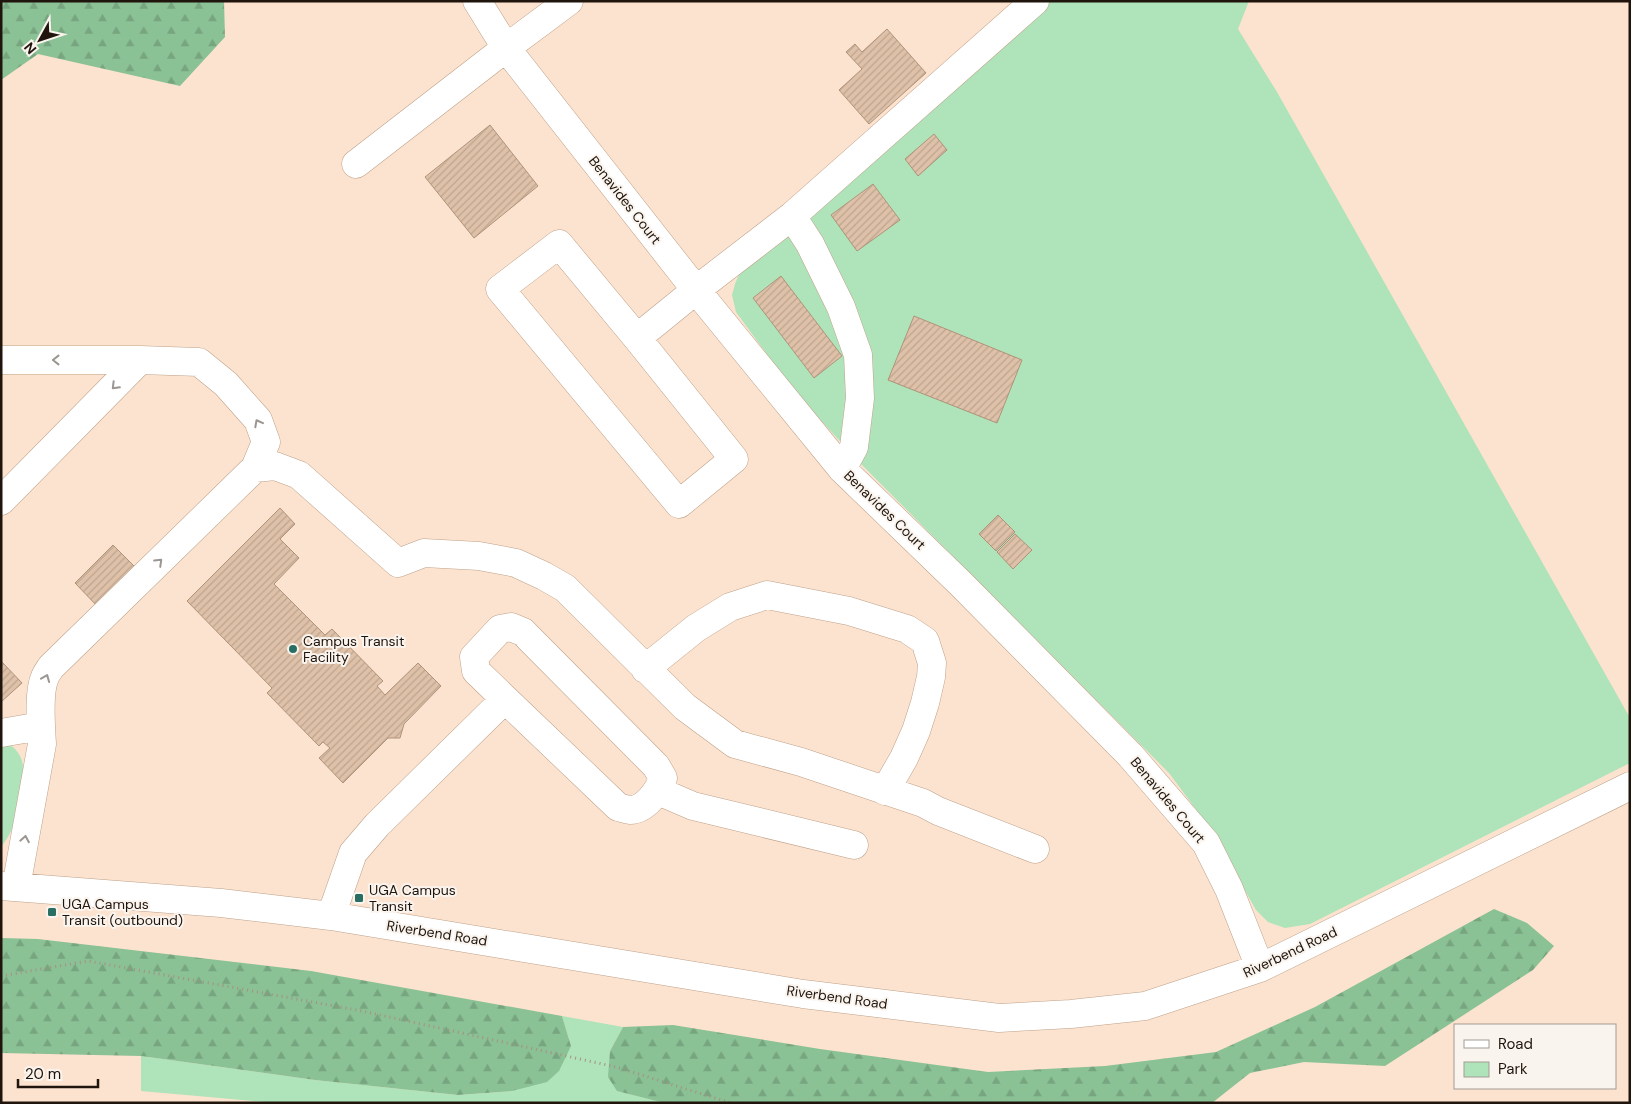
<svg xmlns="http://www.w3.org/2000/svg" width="1631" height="1104" font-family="'DM Sans',sans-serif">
	<defs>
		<pattern id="forest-firs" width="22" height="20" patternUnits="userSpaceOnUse" patternTransform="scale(1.25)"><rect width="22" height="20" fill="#8ac195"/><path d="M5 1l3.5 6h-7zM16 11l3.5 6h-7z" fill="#77a57f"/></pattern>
		<pattern id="building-hatch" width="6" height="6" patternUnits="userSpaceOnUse" patternTransform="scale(1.25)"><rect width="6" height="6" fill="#dec1a8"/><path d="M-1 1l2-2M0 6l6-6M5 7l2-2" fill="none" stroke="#bea58f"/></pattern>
	</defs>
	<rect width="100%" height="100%" fill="#fce3cf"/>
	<path fill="#afe3b9" d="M1040 1H1249L1238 29 1277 92 1630 718V763L1310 924 1285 928 1268 922 1256 910 1209 827 1169 773 860 463 794 391 736 312 732 295 735 284 742 267Z
		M1 743C7 743 11 745 15 749 28 763 23 780 20 797 19 804 19 812 16 820 12 830 8 838 1 847Z
		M562 1016 623 1027 610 1051 618 1091 664 1103H277L141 1091V1056L315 1080 458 1095 512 1091 571 1046Z"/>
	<path fill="url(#forest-firs)" d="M1 1H224L225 37 180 86 38 54 1 80Z
		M1494 909 1527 923 1554 946 1533 970 1385 1066 1304 1062 1250 1073 1212 1103H664L617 1091 608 1077 610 1051 623 1027 673 1025 820 1049 988 1072 1105 1066 1216 1052 1315 1007Z
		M1 938 38 939 311 971 562 1016 571 1046 559 1071 547 1082 512 1091 458 1095 315 1080 141 1056 1 1053Z"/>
	<path fill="url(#building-hatch)" stroke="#af937b" d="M887 29 926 73 869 124 839 90 862 69 846 52 855 44 862 52Z
		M490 125 538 186 474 238 425 177Z
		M934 134 947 150 918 176 905 159Z
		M873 184 900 220 857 251 831 215Z
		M781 276 842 356 814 378 753 298Z
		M914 316 1022 360 997 423 888 380Z
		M280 508 295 524 280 539 299 558 274 584 325 635 332 629 383 681 377 686 385 695 418 663 441 686 404 724 400 738H388L343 783 319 758 330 748 323 742 319 746 267 693 272 688 187 601Z
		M998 515 1015 532 996 551 979 534Z
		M1015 534 1032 550 1013 569 997 552Z
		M113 545 137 569 99 608 75 583Z
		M1 661 22 683 1 702Z"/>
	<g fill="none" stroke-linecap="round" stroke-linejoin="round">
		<defs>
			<path id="minor" d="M477 1 506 48 696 290 842 469 960 583 1130 755 1206 843 1229 889 1260 968
				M356 164 506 48 569 1
				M792 216 810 244 841 307 858 355 860 398 854 447 842 469
				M637 338 559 244 500 289 679 504 734 459 637 338 696 290 792 216 1035 1
				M1 360H140
				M255 468 275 466 299 475 398 563 424 553 479 556 516 563 544 576 565 588 685 707 735 744 801 762 923 803 938 811 1035 849
				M1 501 140 360 199 362 226 384 258 420 266 442 255 468 51 667C49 670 46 674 45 677 38 692 41 727 42 744L16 887
				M645 669 696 628 730 607 767 595 849 611 907 629 925 641 932 663 931 677 925 703 916 731 904 758 885 791
				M1 733 41 726
				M658 791 693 806 854 845
				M1 886 221 903 331 916 803 994 999 1018 1071 1014 1145 1006 1260 968 1630 786
				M331 916 353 853 377 825 505 699 618 807C622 808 627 810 630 810 646 810 659 790 663 778L656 766 523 632 511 627 500 629 474 657 476 671 505 699"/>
		</defs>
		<use href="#minor" stroke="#bea189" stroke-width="29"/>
		<path stroke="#a69282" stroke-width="3" stroke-dasharray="1 4" stroke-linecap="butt" d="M1 976 88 961 362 1011 616 1067 731 1103"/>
		<use href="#minor" stroke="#fff" stroke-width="28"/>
	</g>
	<defs><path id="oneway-chevron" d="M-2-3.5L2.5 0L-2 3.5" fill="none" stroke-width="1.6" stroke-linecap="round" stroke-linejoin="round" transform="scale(1.25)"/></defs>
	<g stroke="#9b9692">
		<use href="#oneway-chevron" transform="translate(56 360) rotate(-180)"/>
		<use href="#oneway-chevron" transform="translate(115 386) rotate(135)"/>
		<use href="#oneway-chevron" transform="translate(258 423) rotate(-118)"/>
		<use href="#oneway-chevron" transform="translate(159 562) rotate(-44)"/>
		<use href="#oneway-chevron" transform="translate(46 678) rotate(-68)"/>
		<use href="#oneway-chevron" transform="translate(25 839) rotate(-80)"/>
	</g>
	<g fill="#286e63" stroke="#faf4ef" stroke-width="2">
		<circle cx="293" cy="649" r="5"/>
		<rect x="354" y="893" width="10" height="10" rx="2.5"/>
		<rect x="47" y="907" width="10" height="10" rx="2.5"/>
	</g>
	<g text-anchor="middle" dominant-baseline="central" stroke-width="4" stroke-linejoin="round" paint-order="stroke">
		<g font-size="14" fill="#20150c" stroke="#faf4ef">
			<text transform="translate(625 200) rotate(52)">Benavides Court</text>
			<text transform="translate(885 510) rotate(44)">Benavides Court</text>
			<text transform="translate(1168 800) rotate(50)">Benavides Court</text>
			<text transform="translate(437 933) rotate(9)">Riverbend Road</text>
			<text transform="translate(1290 952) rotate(-25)">Riverbend Road</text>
			<text transform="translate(837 997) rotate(8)">Riverbend Road</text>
		</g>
		<g font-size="14" fill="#20150c" stroke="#faf4ef" text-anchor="start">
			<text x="303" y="641">Campus Transit<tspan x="303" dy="16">Facility</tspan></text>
			<text x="369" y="890">UGA Campus<tspan x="369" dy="16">Transit</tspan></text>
			<text x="62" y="904">UGA Campus<tspan x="62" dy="16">Transit (outbound)</tspan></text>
		</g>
	</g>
	<rect width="1631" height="1104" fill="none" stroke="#20150c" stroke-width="5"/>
	<rect x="1454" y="1024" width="162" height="65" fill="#faf4ef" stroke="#a39b94"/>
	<rect x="1464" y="1040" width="25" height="8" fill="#ffffff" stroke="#a39b94"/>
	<text x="1498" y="1049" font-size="15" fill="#20150c">Road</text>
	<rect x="1464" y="1062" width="25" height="15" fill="#afe3b9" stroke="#a39b94"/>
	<text x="1498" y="1074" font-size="15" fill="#20150c">Park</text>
	<g transform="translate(40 40) rotate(230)" stroke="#faf4ef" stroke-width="4" paint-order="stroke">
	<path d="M0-4L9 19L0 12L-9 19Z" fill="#20150c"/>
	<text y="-8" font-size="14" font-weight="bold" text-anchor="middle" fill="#20150c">N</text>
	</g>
	<path d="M18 1079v8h80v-8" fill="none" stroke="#20150c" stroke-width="2.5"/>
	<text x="25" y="1079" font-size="15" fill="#20150c" stroke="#faf4ef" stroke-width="4" paint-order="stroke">20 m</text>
</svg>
